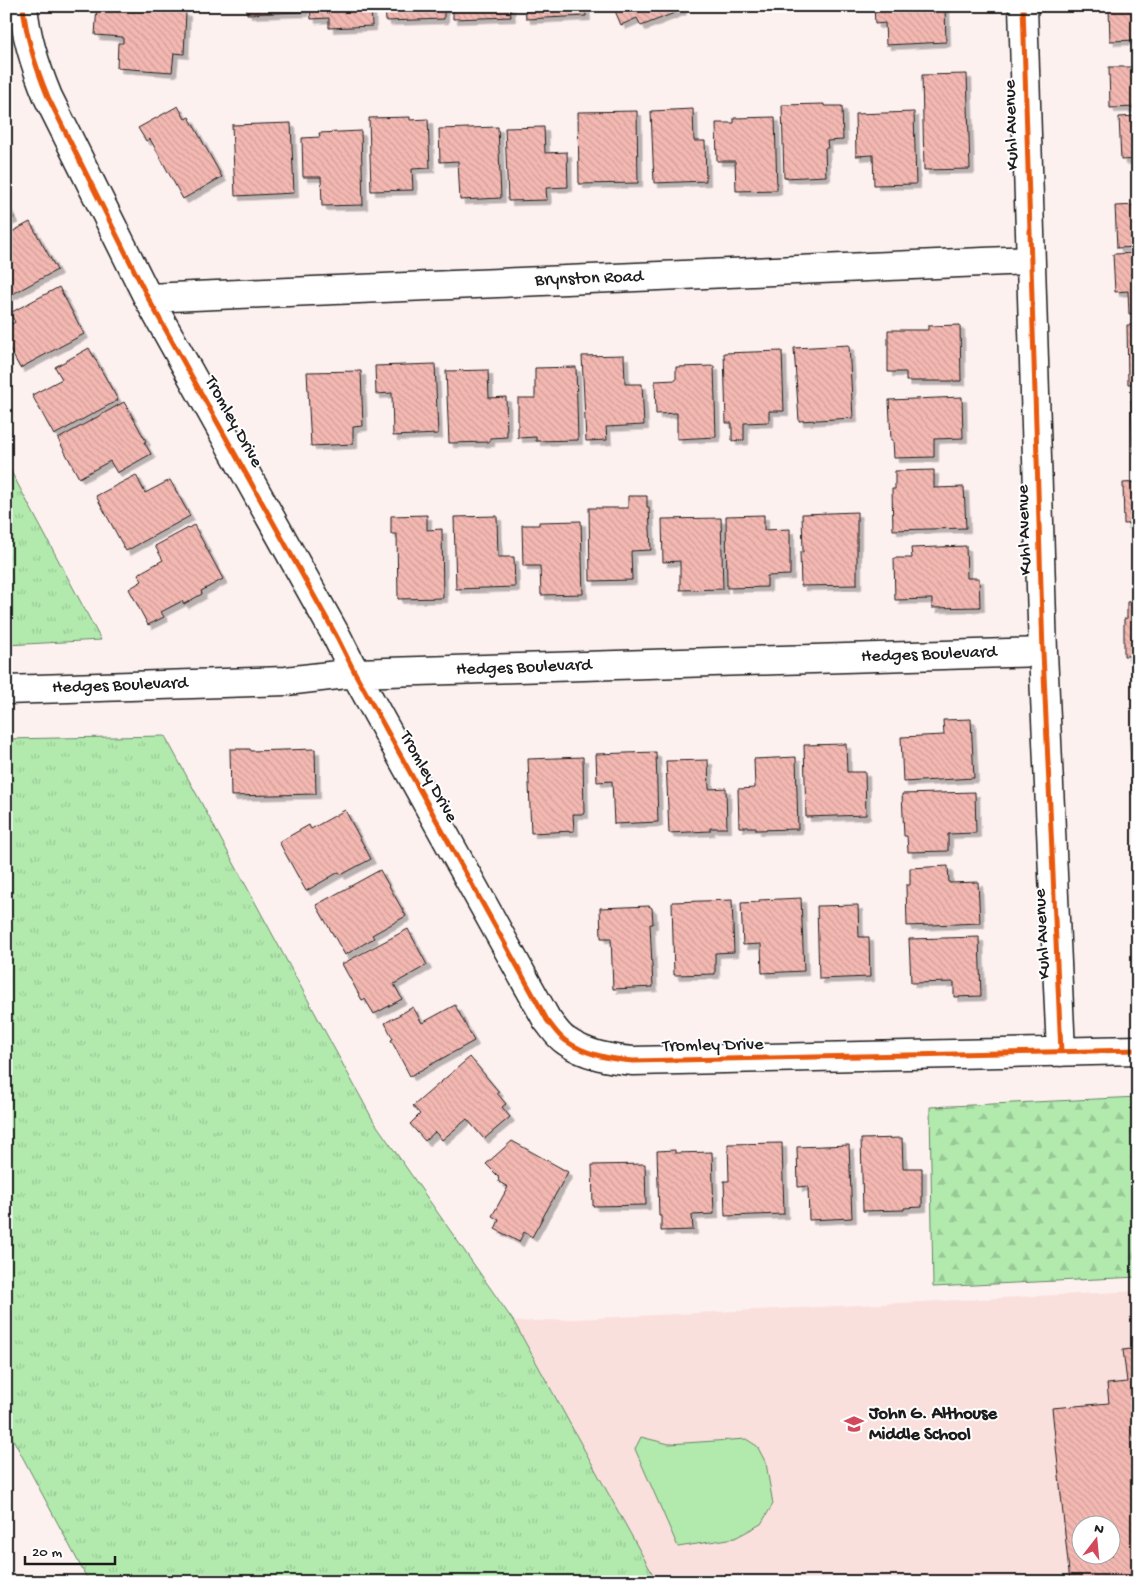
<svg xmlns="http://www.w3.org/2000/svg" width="1144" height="1588" font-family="'Gochi Hand',sans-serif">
	<defs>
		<pattern id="grass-tufts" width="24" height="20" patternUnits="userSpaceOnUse" patternTransform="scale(1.25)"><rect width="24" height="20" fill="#b2eaae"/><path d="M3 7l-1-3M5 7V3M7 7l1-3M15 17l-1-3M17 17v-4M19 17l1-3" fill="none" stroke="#98c895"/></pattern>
		<pattern id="forest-firs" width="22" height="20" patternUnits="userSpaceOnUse" patternTransform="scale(1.25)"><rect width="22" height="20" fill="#b2eaae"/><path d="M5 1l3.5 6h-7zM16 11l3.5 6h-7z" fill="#98c895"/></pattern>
		<pattern id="building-back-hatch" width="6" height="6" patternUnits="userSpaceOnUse" patternTransform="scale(1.25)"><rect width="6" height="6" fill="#f4b8b2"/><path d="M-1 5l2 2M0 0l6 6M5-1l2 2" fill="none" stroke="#d19e98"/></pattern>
		<filter id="shadow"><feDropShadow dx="4.5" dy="4.5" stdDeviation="0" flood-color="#0004"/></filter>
	</defs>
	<rect width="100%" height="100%" fill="#fdf1f0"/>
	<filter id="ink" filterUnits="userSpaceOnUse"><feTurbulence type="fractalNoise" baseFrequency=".02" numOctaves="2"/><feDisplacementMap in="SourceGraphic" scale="10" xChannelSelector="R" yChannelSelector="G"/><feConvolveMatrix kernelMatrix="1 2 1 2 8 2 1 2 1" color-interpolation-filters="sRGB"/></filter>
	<g filter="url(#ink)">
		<path fill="#fae0dd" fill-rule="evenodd" d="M1138 1291V1582H657L514 1322ZM1082 1526H1112V1556H1082Z"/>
		<path fill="url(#grass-tufts)" stroke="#678365" d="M6 462 101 640 6 645Z
			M165 736 373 1120 514 1322 657 1582H89L6 1426V739Z"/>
		<path fill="url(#forest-firs)" stroke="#678365" d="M1138 1097V1277L933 1287 930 1107Z"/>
		<path fill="#b2eaae" stroke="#678365" d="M641 1437 669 1444 746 1439 757 1446 766 1463 773 1504 761 1524 735 1538 678 1547 635 1449Z"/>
		<path fill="url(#building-back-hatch)" stroke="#1c1c1c" fill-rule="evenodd" filter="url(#shadow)" d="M97 6H142L175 9V11L186 12 184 54 174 53 172 72 117 68 118 43H123V37L95 35Z
			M246 6H304V12L247 14Z
			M310 6H371L372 26 329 28V18L311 19Z
			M385 6H444V19L386 21Z
			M453 6H510L511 17 453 19Z
			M525 6H585L586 16 526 19Z
			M613 6H681L682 10 641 26 637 18 621 25Z
			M874 6H956L957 7H945L946 42 886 45 885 23 875 24Z
			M1132 6H1138V40L1110 41 1109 9 1132 8Z
			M1109 67H1138V107L1110 108Z
			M967 74 970 169 924 170 922 75Z
			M824 104V106H842L843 140 827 141 828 148H825L826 176 784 178 782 105Z
			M178 106 185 119 189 117 222 177 183 199 150 139 146 141 138 128Z
			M693 109 694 141H705L706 181 654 183 651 111Z
			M637 111 638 183 579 184 578 112Z
			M914 112 916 184 874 185 873 155 856 156 855 114Z
			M1138 116V159L1121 160 1119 117Z
			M410 117V120L428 119 430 168 412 169 413 190 371 191 369 118Z
			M775 117 777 190 736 191 735 161H717L716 123H734V118Z
			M291 123 294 193 235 196 232 125Z
			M498 127 501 198 460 200 458 161 440 162 439 129Z
			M544 127 545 153 567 152 568 187 546 188 547 200 508 201 505 128Z
			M361 131 363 205 322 206 321 177H303L302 138 320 137 319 133Z
			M6 203 14 218 6 222Z
			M1138 205V247L1117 248 1115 206Z
			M30 222 57 270 7 297 6 235Z
			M1138 253V313L1129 314 1128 291 1115 292 1113 254Z
			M59 287 84 334 20 368 6 342V327L15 322 10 313Z
			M960 325 961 381H906V372H888V330H928V326Z
			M1127 325H1138V384H1128Z
			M849 345 853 418 799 421 794 348Z
			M89 348 118 400 54 435 32 395 62 379 55 367Z
			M782 351 784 411H769V422L744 423V440L732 441V423H726L724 353Z
			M624 355 625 384H642L644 425 606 427 607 440 586 441 582 356Z
			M435 364 438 434 393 436 392 393 376 394 375 366Z
			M714 366 716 437 677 439V413L656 414 655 381 676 380V367Z
			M576 367 578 440 536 441V437L518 438V398H535V368Z
			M488 370 489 398 506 397 507 437 490 438V442L449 443 446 371Z
			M361 371 363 426 353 427V444L311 446 307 372Z
			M962 397 963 438 934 439V457L894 458 893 440H891L889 400Z
			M1131 400H1138V453H1133Z
			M124 402 146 441 144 442 151 454 117 473 110 461 79 478 58 439Z
			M934 470V488L964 487 966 528 893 530 892 489H895V471Z
			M136 475 145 493 170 480 190 516 126 551 96 496Z
			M1138 482V523L1124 524 1123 483Z
			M628 496H647V507H649L651 550 631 551 632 580 590 581 589 508H628Z
			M857 512V585L801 586 800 552H803L802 514Z
			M427 515V530L442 529 443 598 398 599 397 534H391V516Z
			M764 515V530L790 529V575L767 576V587L727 588 726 516Z
			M497 516 498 557H514L515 587 456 589 454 517Z
			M721 518 723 589 680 590V561L663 562 662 519Z
			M581 521 583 594 541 595 540 566H523L522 525H539V522Z
			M194 525 223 579 201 591 202 594 184 604 182 601 161 612 164 617 148 625 129 589 142 581 138 574 163 560 155 546Z
			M1138 530V572H1136L1134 531Z
			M966 546 967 578H979L980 607 932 608V599L895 600 894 558H912L911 548Z
			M1138 601V656H1124V619L1127 618V602Z
			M971 719 974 778 903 782 901 737 944 735 943 720Z
			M1138 738V794H1132L1130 739Z
			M846 744 847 772H865L866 815 806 817 804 745Z
			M230 749H250L251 751 315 749 316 794 231 796Z
			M656 752 658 822 614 824 612 781 597 782 596 754Z
			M583 757 584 814H573L574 831 531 833 528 759Z
			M796 757 798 829 756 830V827H739L738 789 755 788 754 759Z
			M708 760 709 789 726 788 727 828H710V831L669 833 666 761Z
			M975 792 976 833 948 834V851L908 852 907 836H904L902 794Z
			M345 810 371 859 341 875 339 872 306 891 279 842 309 825 311 829Z
			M948 866 949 883 978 882 980 923 907 926 906 885H910V868Z
			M380 870 406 916 372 935 374 938 345 955 316 905Z
			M801 898 804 971 762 973 761 944 743 945 741 903 759 902V900Z
			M732 900 734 952 715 953V974L674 975 672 902Z
			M858 905 859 937H869L870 977 819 979 817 906Z
			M649 906 652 908 653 924H650L653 987 613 989 611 938H601L600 908Z
			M408 929 427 965 394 984 402 999 374 1014 365 999 362 1000 342 964Z
			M979 937 981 996 954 997V982L911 983 909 939Z
			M455 1005 474 1041 410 1076 391 1040 393 1039 385 1023 413 1007 422 1023Z
			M470 1057 499 1092 497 1093 506 1104 502 1107 510 1117 484 1139 467 1119 442 1140 435 1132 425 1141 410 1124 420 1114 413 1106Z
			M902 1138 903 1168H922V1207L904 1208V1210L863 1211 861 1139Z
			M512 1141 568 1172 532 1237 524 1232 519 1242 495 1229 499 1220 492 1216 508 1187 499 1182 498 1176 486 1164Z
			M782 1143 784 1214 725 1216 724 1181H729L728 1144Z
			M849 1145 852 1218 809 1220 808 1186 798 1187 797 1147Z
			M675 1150V1153L712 1152 714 1214 692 1215 693 1230 661 1231V1216H659L657 1151Z
			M645 1164 646 1205 593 1206 592 1165Z
			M1138 1348V1435L1131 1436 1136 1491 1138 1490V1581L1070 1582 1052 1408 1109 1403 1107 1384 1127 1382 1123 1350ZM1082 1526H1112V1556H1082Z"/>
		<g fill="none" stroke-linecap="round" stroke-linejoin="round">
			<defs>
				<path id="street" d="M23 6C26 38 36 68 48 97L148 298 337 637 355 673 547 1020C553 1027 558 1036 566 1041 586 1055 610 1059 633 1061L1138 1050
					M1023 6 1043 652 1061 1052
					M148 298 1030 260
					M6 690 286 681 355 673 1043 652"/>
			</defs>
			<use href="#street" stroke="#1c1c1c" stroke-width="31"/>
			<use href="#street" stroke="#fff" stroke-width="28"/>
			<defs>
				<path id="cycleway" d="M23 6C26 38 36 68 48 97L148 298 337 637 355 673 547 1020C553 1027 558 1036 566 1041 586 1055 610 1059 633 1061L1138 1050
					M1023 6 1043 652 1061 1052"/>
			</defs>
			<use href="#cycleway" stroke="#fff" stroke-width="8"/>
			<use href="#cycleway" stroke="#e8590c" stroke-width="5"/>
		</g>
	</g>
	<defs>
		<symbol id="school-bare" viewBox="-9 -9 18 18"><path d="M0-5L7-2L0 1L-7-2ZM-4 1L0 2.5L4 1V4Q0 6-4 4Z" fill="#d1495b" stroke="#fff" stroke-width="2.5" paint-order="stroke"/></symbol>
	</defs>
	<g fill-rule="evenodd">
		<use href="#school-bare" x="840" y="1410" width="28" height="28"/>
	</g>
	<g text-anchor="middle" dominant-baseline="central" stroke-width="4" stroke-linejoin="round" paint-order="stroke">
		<g font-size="18" fill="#1c1c1c" stroke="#fff">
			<text transform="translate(1012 125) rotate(-92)">Kuhl Avenue</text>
			<text transform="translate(589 279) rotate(-2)">Brynston Road</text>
			<text transform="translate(233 422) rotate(61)">Tromley Drive</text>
			<text transform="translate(1025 530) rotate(-92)">Kuhl Avenue</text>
			<text transform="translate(929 655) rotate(-2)">Hedges Boulevard</text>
			<text transform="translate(524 668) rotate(-2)">Hedges Boulevard</text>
			<text transform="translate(120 686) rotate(-2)">Hedges Boulevard</text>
			<text transform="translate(428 777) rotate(61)">Tromley Drive</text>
			<text transform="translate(1043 934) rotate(-93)">Kuhl Avenue</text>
			<text transform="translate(713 1046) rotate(-1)">Tromley Drive</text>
		</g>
		<g font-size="18" font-weight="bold" fill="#1c1c1c" stroke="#fff" text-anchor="start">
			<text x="869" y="1414">John G. Althouse<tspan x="869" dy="21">Middle School</tspan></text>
		</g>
	</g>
	<rect width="1144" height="1588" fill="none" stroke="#fff" stroke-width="25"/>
	<rect x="12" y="12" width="1119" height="1563" fill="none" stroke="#1c1c1c" stroke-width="2" filter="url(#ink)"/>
	<g transform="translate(1096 1540) rotate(16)"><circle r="24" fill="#ffffff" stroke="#a4a4a4"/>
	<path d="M0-4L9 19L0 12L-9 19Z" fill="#d1495b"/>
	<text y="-8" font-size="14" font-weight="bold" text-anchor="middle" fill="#1c1c1c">N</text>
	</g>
	<path d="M25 1556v8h90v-8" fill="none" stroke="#1c1c1c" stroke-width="2.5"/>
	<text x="32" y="1556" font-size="15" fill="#1c1c1c" stroke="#ffffff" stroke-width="4" paint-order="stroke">20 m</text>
</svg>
